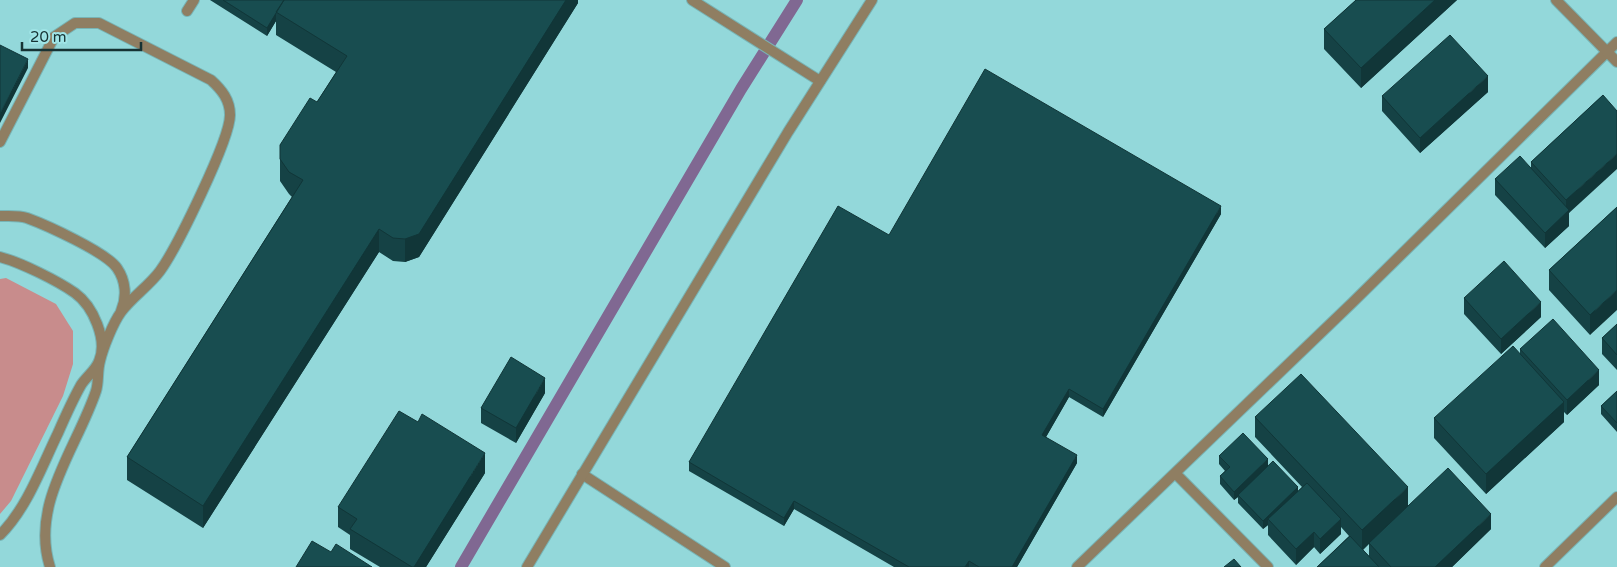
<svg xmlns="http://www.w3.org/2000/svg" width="1617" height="567" font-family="'Varela Round',sans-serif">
	<rect width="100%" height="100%" fill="#93d8da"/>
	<path fill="#c88c8c" d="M6 278 56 304 73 331V364L63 396 11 501 0 514V279Z"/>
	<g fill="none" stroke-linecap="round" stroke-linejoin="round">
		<path stroke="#806892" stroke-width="12" d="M461 567 741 89 797 0"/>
		<defs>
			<path id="service" d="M692 0 820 81
				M0 142 54 37 75 23H99L211 80C222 90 230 100 230 115 230 140 176 249 160 271 149 286 132 297 121 312 113 323 103 348 100 361 97 371 99 382 96 391 77 448 30 504 50 567
				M0 216C9 216 18 215 27 218 46 225 106 252 117 268 126 281 127 297 121 311
				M0 257C20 262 58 281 75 293 93 306 108 340 99 361 96 370 86 377 81 385 72 401 65 417 58 433 41 468 27 508 0 535"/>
			<path id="pedestrian" d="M187 11 194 0"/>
			<path id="minor" d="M1175 473 1268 567
				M582 474 725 567
				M1077 567 1352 303 1617 42
				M1545 567 1617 497"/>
			<path id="tertiary" d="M1556 0 1617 62
				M527 567 788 132 872 0"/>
		</defs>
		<use href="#service" stroke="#78b4b5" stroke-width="12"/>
		<use href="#pedestrian" stroke="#78b4b5" stroke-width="12"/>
		<use href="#minor" stroke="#78b4b5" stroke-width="12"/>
		<use href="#tertiary" stroke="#78b4b5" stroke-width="12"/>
		<use href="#service" stroke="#8f7e62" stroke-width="10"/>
		<use href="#pedestrian" stroke="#8f7e62" stroke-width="10"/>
		<use href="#minor" stroke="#8f7e62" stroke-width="10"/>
		<use href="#tertiary" stroke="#8f7e62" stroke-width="10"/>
	</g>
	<path fill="#154245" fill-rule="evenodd" d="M210 0H578V3L419 257 405 262 393 261 379 252 203 528 127 480V457L292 197 289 194 280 181V145L317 102 336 72 276 35V21L267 36Z
		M1356 0H1457L1361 88 1324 49V29Z
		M1488 92 1420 153 1382 111V96Z
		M1603 95 1569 213V226L1545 248 1495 195V179L1531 168V162Z
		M1617 207 1590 335 1549 290V270Z
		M1221 214 1103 417 1069 397 1046 437 1077 463 1017 567H894L794 509 784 526 689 471V462L889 235Z
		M1464 298 1541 317 1501 354 1464 314Z
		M1617 324V370L1602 354V338Z
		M1520 349 1599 385 1567 415 1564 412V422L1486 494 1434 438V418L1520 354Z
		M1617 391V432L1601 414V406Z
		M545 393 516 443 481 423V408Z
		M1255 417 1408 507 1491 529 1452 567H1317L1349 536 1341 527V534L1320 554 1314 547 1296 565 1268 535V525L1263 529 1238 503V497L1234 500 1220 484V476L1225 471 1219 464V456L1268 466 1298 491 1302 487 1255 437ZM1369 544V556L1363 550Z
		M485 473 426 567H380L350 549V535L338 527V507Z"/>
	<path fill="#113638" d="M566 0H578V3L419 257 405 262V239Z
		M1435 0H1457L1361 88V68Z
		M276 13V21L267 36V28Z
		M28 59V68L0 123V114Z
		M1488 76V92L1420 153V138Z
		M1617 154V169L1569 213V226L1545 248V233L1566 213V200Z
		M1221 206V214L1103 417V409Z
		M379 229V252L203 528V506Z
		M1617 290V310L1590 335V315Z
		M1541 302V317L1501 354V339Z
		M1599 370V385L1567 415V400Z
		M545 378V393L516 443V428Z
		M1069 389V397L1042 444V435Z
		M1564 402V422L1486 494V474Z
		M485 453V473L426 567H414Z
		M1077 455V463L1017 567H1012Z
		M1268 459V468L1238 495V497L1234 500V492Z
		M1298 487V496L1268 519V525L1263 529V521Z
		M1408 487V507L1362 550V530Z
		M794 501V509L784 526V518Z
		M1491 514V529L1452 567H1435Z
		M1341 519V534L1320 554V539Z
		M1314 532V547L1296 565V549Z
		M969 561V567H965Z"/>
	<path fill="#184d50" stroke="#113638" d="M223 0H284L267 28Z
		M284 0H566L419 234 405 239 393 238 379 229 203 506 127 457 303 180 289 172 280 159V145L310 98 317 102 347 56 276 12Z
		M1356 0H1435L1361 68 1324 29Z
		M1450 35 1488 76 1420 138 1382 96Z
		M0 45 28 59 0 114Z
		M985 69 1221 206 1103 409 1069 389 1042 435 1077 455 1012 567H979L969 561 965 567H909L794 501 784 518 689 462 838 206 889 235Z
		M1603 95 1617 111V154L1566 200 1531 162Z
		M1520 156 1569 210 1545 233 1495 179Z
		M1617 207V290L1590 315 1549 270Z
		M1504 261 1541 302 1501 339 1464 298Z
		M1553 319 1599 370 1567 400 1520 349Z
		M1617 324V355L1602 338Z
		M1513 346 1564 402 1486 474 1434 418Z
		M511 357 545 378 516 428 481 408Z
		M1301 374 1408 487 1362 530 1255 417Z
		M1617 391V423L1601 406Z
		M399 411 418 422 422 414 485 453 414 567H412L350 529 357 519 338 507Z
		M1243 433 1268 459 1234 492 1220 476 1230 467 1219 456Z
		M1273 461 1298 487 1263 521 1238 495Z
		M1448 468 1491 514 1435 567H1391L1369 543Z
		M1307 483 1341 519 1320 539 1314 532 1296 549 1268 519Z
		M1350 536 1379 567H1317Z
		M312 541 331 552 336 544 372 567H296Z
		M1234 559 1241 567H1224Z"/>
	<path d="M22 42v8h119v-8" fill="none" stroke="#163334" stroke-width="2.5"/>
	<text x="30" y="42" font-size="15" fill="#163334" stroke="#a0e5e7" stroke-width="4" paint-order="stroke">20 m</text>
</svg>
